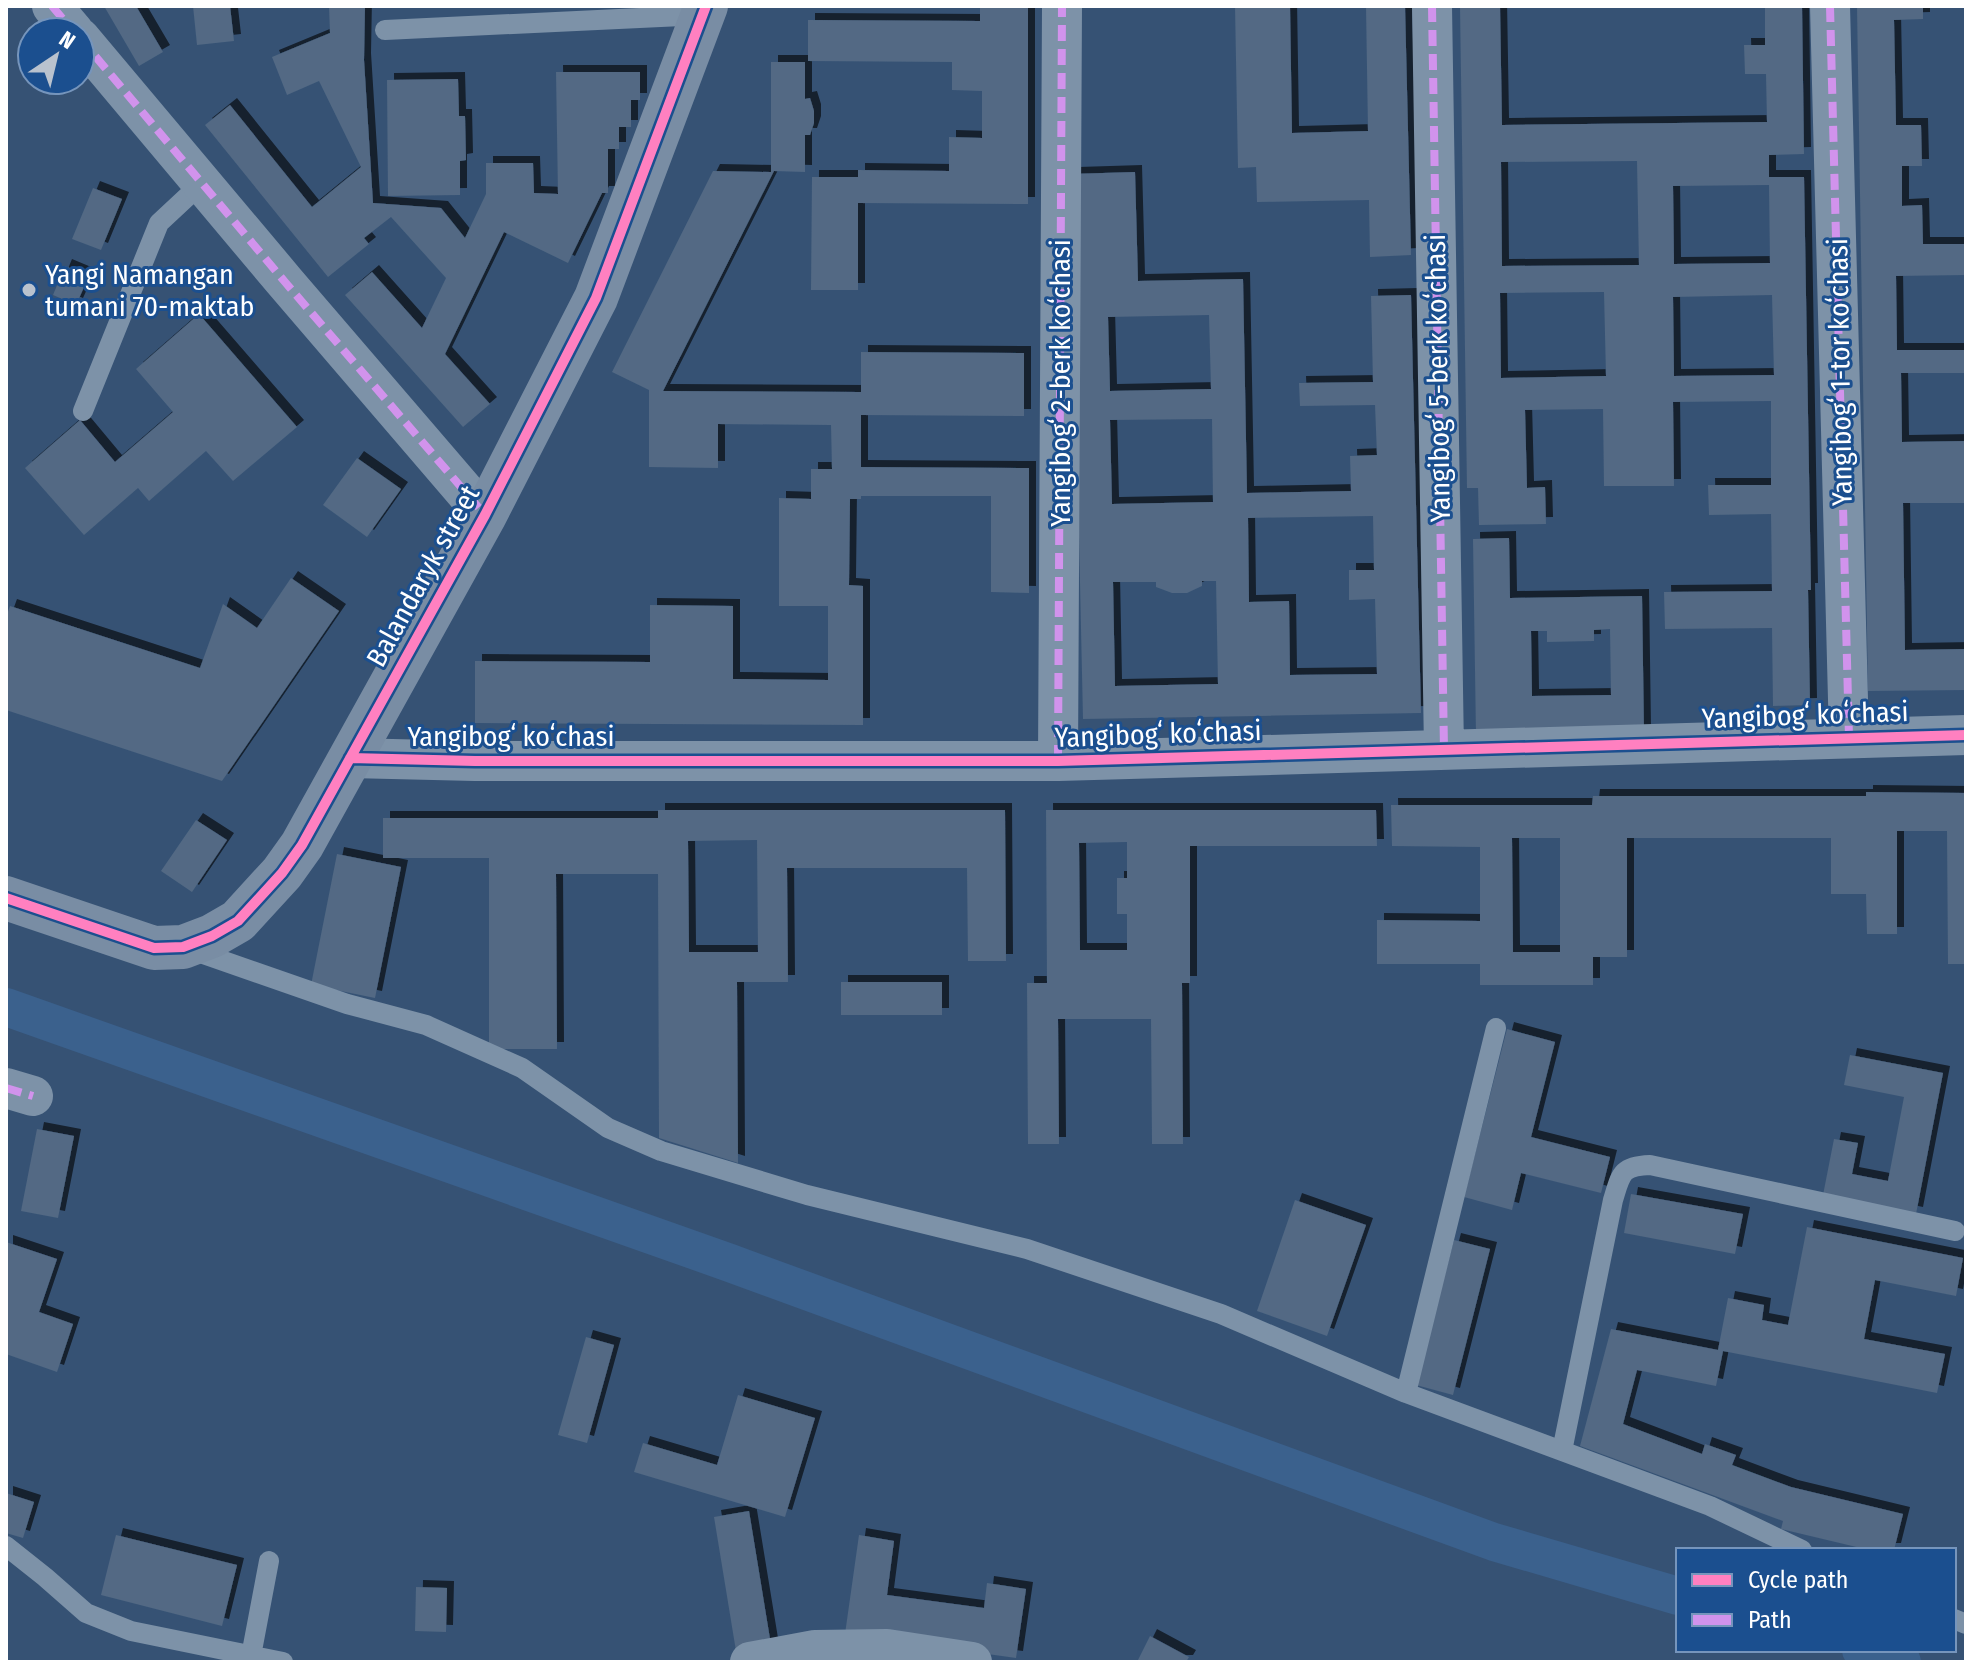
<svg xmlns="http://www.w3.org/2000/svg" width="1972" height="1668" font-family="'Fira Sans Condensed',sans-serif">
	<defs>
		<filter id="shadow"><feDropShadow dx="7" dy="-7" stdDeviation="0" flood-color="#0009"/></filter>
	</defs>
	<rect width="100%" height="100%" fill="#365274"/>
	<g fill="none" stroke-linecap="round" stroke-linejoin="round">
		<path stroke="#3b618d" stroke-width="38" d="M6 1007 730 1263 1494 1542 1678 1596
			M1861 1650 1902 1662"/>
	</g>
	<path fill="#526984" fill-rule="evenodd" filter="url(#shadow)" d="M104 6H136L163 52 139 66Z
		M193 6H230L234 41 197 45Z
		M329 6H365L364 60 373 203 441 208 465 238 486 194V163H533L534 193 558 194 556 72H640V100H631V127H619V149H608V193H602L568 263 504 232 445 354 490 404 463 427 345 295 372 272 422 328 446 278 391 217 364 238 369 244 328 277 205 125 230 105 312 207 361 167 319 81 287 95 272 57 330 33Z
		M980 6H1028V204L858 203V290H811L812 177H858V170L949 171V137L982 138V91L952 90V62L808 61V20L980 21Z
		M1235 6H1290L1292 133 1368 131 1366 6H1405L1411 255 1370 257 1369 200 1257 202 1256 167 1238 168Z
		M1460 6H1500L1502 125 1767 122 1766 74H1745L1744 45H1765V6H1802L1804 154 1769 155V177H1804L1811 590H1808L1810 705 1773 706 1772 628 1665 629 1664 592 1772 591 1771 514 1709 515 1708 485H1771V401L1673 402 1674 486H1604L1603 409 1525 410 1527 488 1545 487 1546 524 1479 525 1478 488H1467ZM1637 161 1639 265 1502 266 1501 162ZM1769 185 1770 263 1674 264 1673 186ZM1604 292 1606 376 1501 378 1500 293ZM1772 295 1774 375 1674 376 1673 297Z
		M1857 6H1923V19L1894 20 1896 125H1921L1922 166H1902V206L1922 205 1923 244H1966V275L1896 276 1897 350H1966V373H1901L1902 442 1966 441V503H1903L1905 650 1966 649V690L1868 691Z
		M771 62H805V99L810 98 814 111V123L810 135H805V172L774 171 663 391 861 392V352L1024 353V416L861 415V467L1029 468V593L991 592V496H861V499H850L849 585 863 586V725L475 723V661L650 662V605L733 606V679L828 680V606H779V498L811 499V469H832L831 425 718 424V468L649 467V390L612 372 713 171 771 172Z
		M458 79 459 116H465L466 160 460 161V195L388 196 387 80Z
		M1135 172 1138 281 1243 279 1247 493 1351 491 1350 456 1377 455 1375 405 1300 406 1299 383 1373 382 1371 296 1411 295 1421 713 1083 719 1071 174ZM1209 315 1211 389 1110 391 1108 317ZM1212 419 1213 502 1112 504 1110 420ZM1373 516 1374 570H1349V600L1375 599 1377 674 1290 675 1289 601 1249 602 1248 518ZM1202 581H1216L1218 684 1115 686 1113 582H1156V587L1172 593H1187L1202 586Z
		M93 188 122 199 101 250 72 239Z
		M65 266 89 276 76 305 53 295Z
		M199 314 297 427 233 481 206 451 149 501 138 488 84 535 25 468 80 420 115 462 173 412 136 369Z
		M357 458 401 489 367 537 323 505Z
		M1509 538 1510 598 1642 596 1644 734 1476 736 1473 539ZM1610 629 1611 695 1532 696 1531 631H1547V642L1594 641V630Z
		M291 578 339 611 222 781 6 710V617L10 606 200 668 223 604 257 628Z
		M1866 792 1966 793V964H1948L1947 831H1897V934H1867L1866 894H1831V838H1627V957H1593V985H1480V964H1377V920L1480 921V847L1392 846 1391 805H1592L1593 796H1866ZM1512 838H1560V952H1513Z
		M658 810H1005L1006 961H968L967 868H787L788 982H737L738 1163 659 1138 658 874H556L557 1049H489V858H383V818H658ZM757 840 758 952H689L688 841Z
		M1046 810H1376L1377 846H1190V983H1182L1183 1144H1152L1151 1019H1058L1059 1144H1028L1027 983H1047ZM1127 842V878H1117V914H1127V950H1080L1079 843Z
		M196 820 227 840 192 892 161 871Z
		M337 854 401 867 375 998 311 985Z
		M841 982H942V1015H841Z
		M1507 1029 1555 1042 1531 1137 1610 1157 1601 1193 1521 1173 1512 1210 1464 1197Z
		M1850 1055 1943 1073 1916 1214 1823 1195 1834 1139 1858 1143 1852 1174 1888 1181 1904 1097 1844 1085Z
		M37 1129 74 1136 58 1218 21 1211Z
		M1631 1194 1743 1214 1735 1254 1624 1233Z
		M1295 1200 1366 1225 1327 1336 1257 1311Z
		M1807 1227 1963 1258 1956 1296 1875 1280 1864 1339 1945 1354 1937 1393 1723 1351 1716 1386 1637 1370 1623 1424 1702 1454 1705 1444 1736 1455 1732 1465 1791 1487 1903 1514 1894 1550H1869L1781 1529 1783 1521 1580 1446 1611 1329 1718 1350 1728 1298 1764 1305 1762 1320 1788 1325Z
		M1454 1240 1490 1249 1453 1395 1416 1385Z
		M6 1242 57 1259 39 1312 73 1324 57 1372 6 1354Z
		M586 1337 614 1345 587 1443 558 1435Z
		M738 1395 815 1418 785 1517 634 1472 643 1443 717 1465Z
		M6 1493 34 1502 23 1538 6 1533Z
		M749 1511 771 1645 736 1651 714 1517Z
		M116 1535 237 1565 222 1626 101 1595Z
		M859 1535 894 1541 887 1595 984 1608 987 1583 1026 1589 1016 1658 845 1634Z
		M416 1587 447 1588 446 1632 415 1631Z
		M1150 1636 1189 1657 1186 1662H1137Z"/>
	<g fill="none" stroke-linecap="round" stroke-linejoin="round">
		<path stroke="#7d92a8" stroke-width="20" d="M385 30 703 15
			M83 411 159 223 203 182
			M192 950 347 1004 426 1025 522 1068 608 1128 661 1151 807 1195 1027 1249 1221 1314 1406 1393 1710 1506 1802 1550
			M1406 1393 1496 1028
			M1562 1451 1613 1200C1621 1174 1621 1166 1650 1165L1955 1231
			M6 1546 45 1577 86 1613 131 1631 283 1662
			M1954 1619 1966 1624
			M251 1656 269 1561"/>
		<path stroke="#7d92a8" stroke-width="40" d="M52 6 74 32
			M1432 6 1444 750
			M1830 6 1849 738
			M80 38 285 282 485 515
			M350 758 475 761H1058L1966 735
			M1058 761 1062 6
			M6 1088 33 1096
			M750 1662 815 1650 887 1649 972 1662"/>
		<path stroke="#798da4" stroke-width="44" d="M6 898 154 948 183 947 212 936 238 921 282 873 302 845 485 515 596 298 706 6"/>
		<path stroke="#d193ec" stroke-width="8" stroke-dasharray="16 8" stroke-linecap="butt" d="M52 6 74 32
			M1432 6 1444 750
			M1830 6 1849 738
			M80 38 285 282 485 515
			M1058 761 1062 6
			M6 1088 33 1096"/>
		<defs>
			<path id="cycleway" d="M350 758 475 761H1058L1966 735
				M6 898 154 948 183 947 212 936 238 921 282 873 302 845 485 515 596 298 706 6"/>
		</defs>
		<use href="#cycleway" stroke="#1b4f8f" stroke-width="15"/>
		<use href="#cycleway" stroke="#ff80c0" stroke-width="10"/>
	</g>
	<circle fill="#b9c2ce" stroke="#1b4f8f" stroke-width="3" cx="29" cy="290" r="8"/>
	<g text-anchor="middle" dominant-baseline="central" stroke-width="6" stroke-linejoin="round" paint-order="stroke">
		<g font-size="28" fill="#fff" stroke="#1b4f8f" text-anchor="start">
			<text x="45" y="274">Yangi Namangan<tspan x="45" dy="32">tumani 70-maktab</tspan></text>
		</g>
		<g font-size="28" fill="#fff" stroke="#1b4f8f">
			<text transform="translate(1840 372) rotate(-91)">Yangibogʻ 1-tor koʻchasi</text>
			<text transform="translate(1438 378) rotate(-91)">Yangibogʻ 5-berk koʻchasi</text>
			<text transform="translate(1060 383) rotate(-90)">Yangibogʻ 2-berk koʻchasi</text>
			<text transform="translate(423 576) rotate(-61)">Balandaryk street</text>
			<text transform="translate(1805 715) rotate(-2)">Yangibogʻ koʻchasi</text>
			<text transform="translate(1158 734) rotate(-2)">Yangibogʻ koʻchasi</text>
			<text x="511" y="736">Yangibogʻ koʻchasi</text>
		</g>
	</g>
	<rect width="1972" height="1668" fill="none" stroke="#ffffff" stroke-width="16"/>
	<rect x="1676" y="1548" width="280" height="104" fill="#1b4f8f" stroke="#7695bc" stroke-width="2"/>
	<rect x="1692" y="1574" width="40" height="12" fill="#ff80c0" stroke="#7695bc" stroke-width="2"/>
	<text x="1748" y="1588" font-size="24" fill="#ffffff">Cycle path</text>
	<rect x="1692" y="1614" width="40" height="12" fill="#d193ec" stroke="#7695bc" stroke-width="2"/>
	<text x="1748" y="1628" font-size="24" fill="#ffffff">Path</text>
	<g transform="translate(56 56) rotate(35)"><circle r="38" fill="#1b4f8f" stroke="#7695bc" stroke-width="2"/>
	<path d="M0-6L14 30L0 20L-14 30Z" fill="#b9c2ce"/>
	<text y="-12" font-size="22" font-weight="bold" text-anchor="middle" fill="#ffffff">N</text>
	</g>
</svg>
